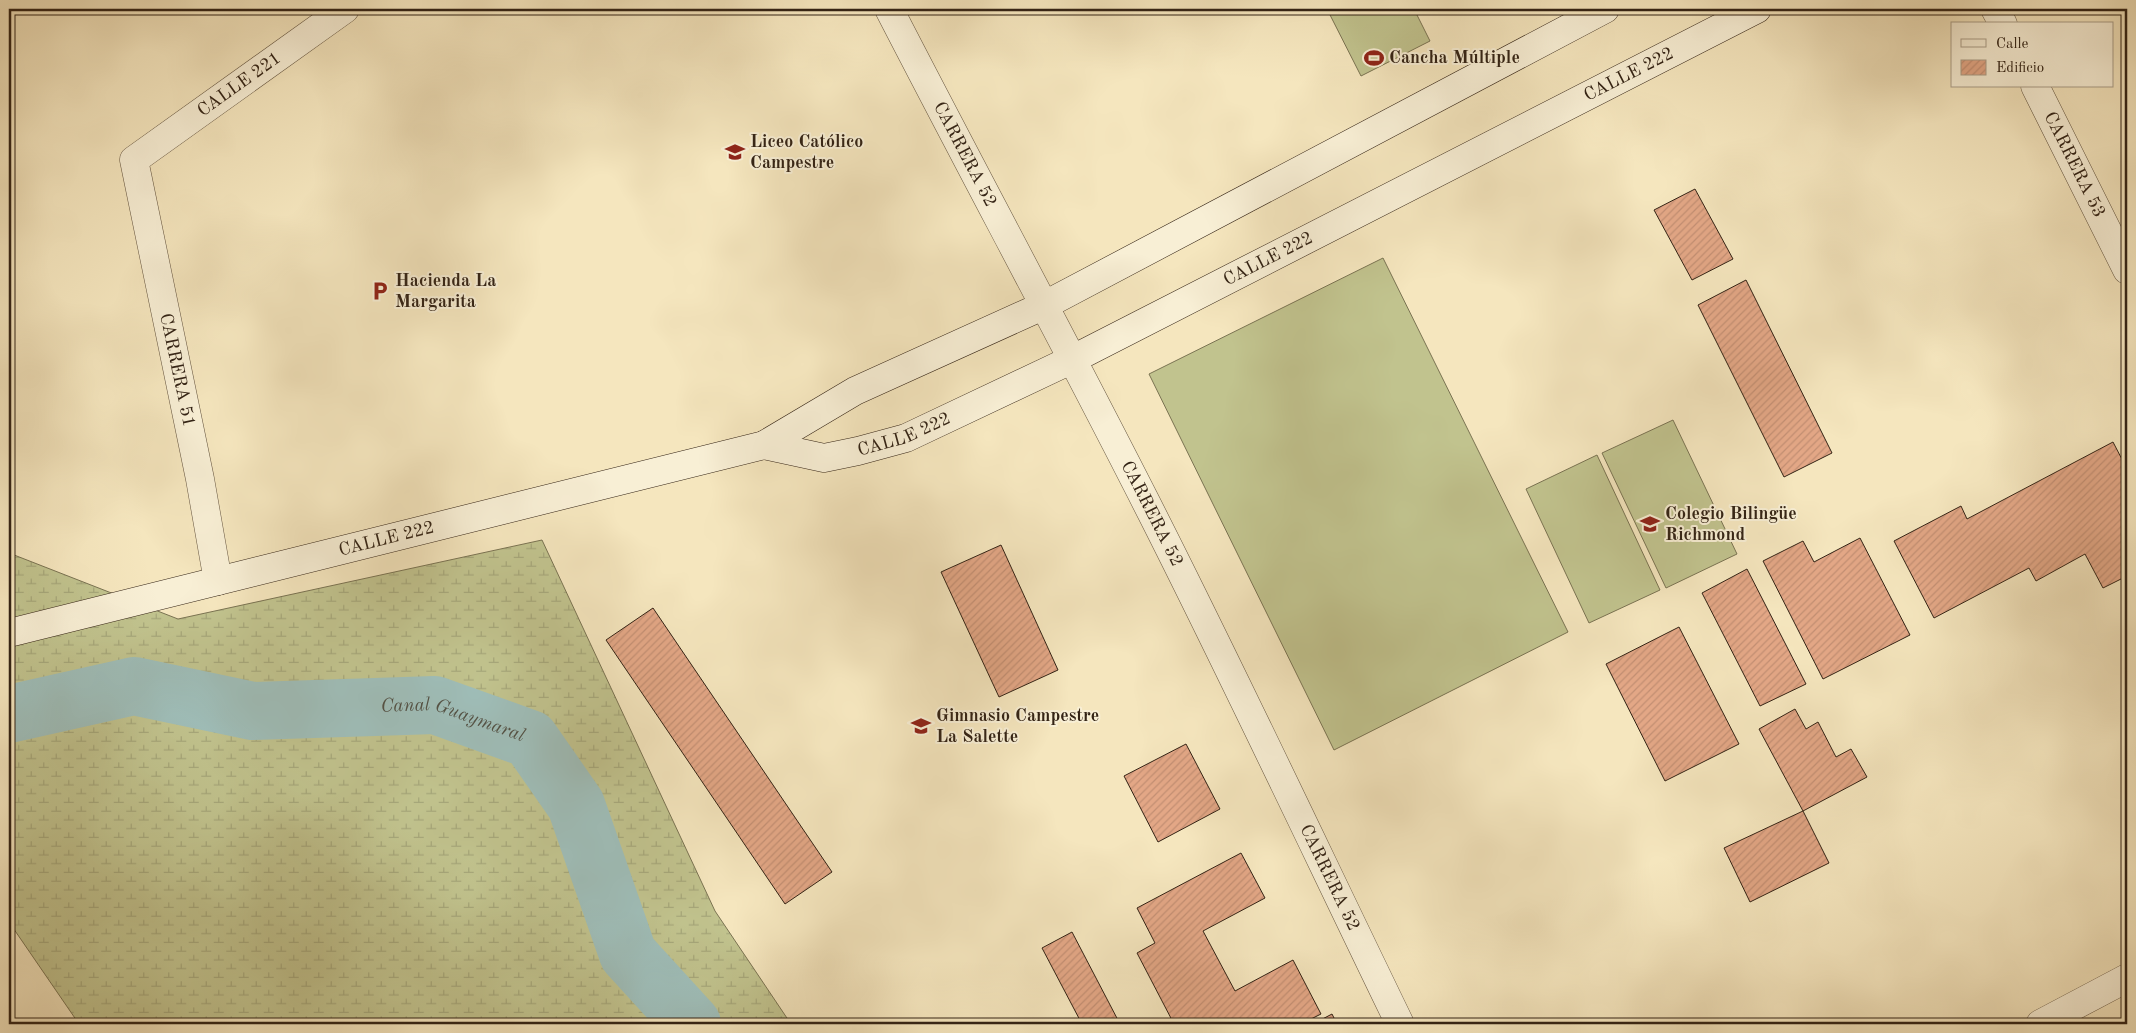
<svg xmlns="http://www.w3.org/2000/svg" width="2136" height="1033" font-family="'Old Standard TT',serif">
	<defs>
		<pattern id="wetland-marsh" width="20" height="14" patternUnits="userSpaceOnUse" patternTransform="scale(1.25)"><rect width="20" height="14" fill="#c1c38e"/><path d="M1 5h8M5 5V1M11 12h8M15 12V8" fill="none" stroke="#a6a77a"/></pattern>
		<pattern id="building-hatch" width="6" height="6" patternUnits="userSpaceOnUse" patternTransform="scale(1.25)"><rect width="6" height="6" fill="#e3a786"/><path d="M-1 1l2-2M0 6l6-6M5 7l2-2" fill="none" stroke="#c38f73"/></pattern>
	</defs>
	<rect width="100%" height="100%" fill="#f5e6be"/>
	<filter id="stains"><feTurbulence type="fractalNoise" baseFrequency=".004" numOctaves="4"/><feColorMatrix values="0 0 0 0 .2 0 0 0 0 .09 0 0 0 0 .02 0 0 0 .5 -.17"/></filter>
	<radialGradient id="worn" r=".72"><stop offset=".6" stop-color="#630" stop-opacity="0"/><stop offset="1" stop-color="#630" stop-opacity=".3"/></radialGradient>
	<path fill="url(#wetland-marsh)" stroke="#7a7352" d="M542 540 715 911 791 1024H79L9 922V553L178 619Z"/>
	<path fill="#c1c38e" stroke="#7a7352" d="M1327 9H1414L1430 41 1361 76Z
		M1383 258 1568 632 1334 750 1149 374Z
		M1673 420 1737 554 1666 588 1602 453Z
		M1597 455 1660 590 1589 623 1526 489Z"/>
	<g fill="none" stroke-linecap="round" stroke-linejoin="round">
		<path stroke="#9fbeb9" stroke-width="58" id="s1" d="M9 714 134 686 253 711 435 705 530 739 576 805 628 954 692 1024"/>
	</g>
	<path fill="url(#building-hatch)" stroke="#332315" d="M1695 189 1733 259 1692 280 1654 210Z
		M1746 280 1832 453 1784 477 1698 305Z
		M2113 442 2127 469V576L2103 588 2085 554 2036 581 2029 568 1934 618 1894 541 1961 506 1967 519Z
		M1860 538 1910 635 1823 679 1763 561 1803 541 1814 562Z
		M1001 545 1058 670 999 697 941 572Z
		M1747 569 1806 684 1760 706 1702 593Z
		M653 608 832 872 785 904 606 640Z
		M1679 627 1739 744 1665 781 1606 664Z
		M1795 709 1806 729 1818 722 1836 757 1851 749 1867 777 1803 811 1759 729Z
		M1186 744 1220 809 1158 842 1124 776Z
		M1803 811 1829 863 1750 902 1724 848Z
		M1241 853 1265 898 1203 931 1235 991 1293 960 1321 1014 1301 1024H1174L1137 953 1155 943 1137 908Z
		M1072 932 1120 1024H1082L1042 948Z
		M1332 1014 1337 1024H1313Z"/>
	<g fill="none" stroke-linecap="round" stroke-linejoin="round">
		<defs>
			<g id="street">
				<path id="s2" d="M889 9C976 178 1067 346 1153 516 1238 684 1318 855 1400 1024"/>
				<path d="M1995 9 2003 24"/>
				<path id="s3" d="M2035 86 2127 270"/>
				<path id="s4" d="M218 581 200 479 134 160 345 9"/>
				<path d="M2040 1024 2127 978"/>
			</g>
			<g id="secondary">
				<path id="s5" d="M764 445 824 458 858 451 906 438 1073 359 1757 9"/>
				<path id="s6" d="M9 633 764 445 855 391 1045 305 1605 9"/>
			</g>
		</defs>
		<use href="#street" stroke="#64543f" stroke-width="29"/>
		<use href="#secondary" stroke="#332315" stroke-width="29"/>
		<use href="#street" stroke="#f8efd5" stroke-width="28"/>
		<use href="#secondary" stroke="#f8efd5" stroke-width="28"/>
	</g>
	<defs>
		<symbol id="stadium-bare" viewBox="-9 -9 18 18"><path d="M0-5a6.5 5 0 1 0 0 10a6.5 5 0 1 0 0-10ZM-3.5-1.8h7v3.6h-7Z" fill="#8f2418" stroke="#f8efd5" stroke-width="2.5" paint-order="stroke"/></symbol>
		<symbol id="school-bare" viewBox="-9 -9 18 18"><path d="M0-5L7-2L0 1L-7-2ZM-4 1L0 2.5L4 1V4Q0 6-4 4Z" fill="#8f2418" stroke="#f8efd5" stroke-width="2.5" paint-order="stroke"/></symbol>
		<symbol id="parking-bare" viewBox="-9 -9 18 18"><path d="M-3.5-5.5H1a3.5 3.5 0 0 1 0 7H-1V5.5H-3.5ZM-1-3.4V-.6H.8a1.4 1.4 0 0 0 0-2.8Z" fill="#8f2418" stroke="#f8efd5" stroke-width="2.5" paint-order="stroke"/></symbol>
	</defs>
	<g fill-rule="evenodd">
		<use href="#stadium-bare" x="1360" y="44" width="28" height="28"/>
		<use href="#school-bare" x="721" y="138" width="28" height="28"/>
		<use href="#parking-bare" x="366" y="277" width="28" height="28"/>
		<use href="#school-bare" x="1636" y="510" width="28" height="28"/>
		<use href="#school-bare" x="907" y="712" width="28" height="28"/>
	</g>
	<g text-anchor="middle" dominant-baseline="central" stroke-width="4" stroke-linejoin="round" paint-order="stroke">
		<g font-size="18" font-weight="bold" fill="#332315" stroke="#f8efd5" text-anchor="start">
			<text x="1389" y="58">Cancha Múltiple</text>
			<text x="750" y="142">Liceo Católico<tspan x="750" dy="21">Campestre</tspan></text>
			<text x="395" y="281">Hacienda La<tspan x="395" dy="21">Margarita</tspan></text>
			<text x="1665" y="514">Colegio Bilingüe<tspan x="1665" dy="21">Richmond</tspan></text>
			<text x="936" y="716">Gimnasio Campestre<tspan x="936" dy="21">La Salette</tspan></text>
		</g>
		<g font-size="18" fill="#332315" stroke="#f8efd5">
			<text stroke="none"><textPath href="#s5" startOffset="955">CALLE 222</textPath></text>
			<text stroke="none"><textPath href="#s4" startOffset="559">CALLE 221</textPath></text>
			<text stroke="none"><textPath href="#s2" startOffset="164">CARRERA 52</textPath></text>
			<text stroke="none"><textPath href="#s3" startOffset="88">CARRERA 53</textPath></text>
			<text stroke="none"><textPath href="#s5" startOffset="550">CALLE 222</textPath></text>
			<text transform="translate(177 370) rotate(78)">CARRERA 51</text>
			<text stroke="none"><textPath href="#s5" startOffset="145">CALLE 222</textPath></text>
			<text stroke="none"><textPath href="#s2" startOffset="569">CARRERA 52</textPath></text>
			<text stroke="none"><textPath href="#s6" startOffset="389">CALLE 222</textPath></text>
			<text stroke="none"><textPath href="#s2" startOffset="974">CARRERA 52</textPath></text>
		</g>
		<g font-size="19" font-style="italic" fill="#535246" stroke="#f8efd5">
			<text stroke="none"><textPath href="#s1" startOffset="452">Canal Guaymaral</textPath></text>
		</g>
	</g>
	<rect width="2136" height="1033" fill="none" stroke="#f5e6be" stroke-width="30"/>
	<rect x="10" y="10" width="2116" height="1013" fill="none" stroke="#332315" stroke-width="2.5"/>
	<rect x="15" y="15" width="2106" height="1003" fill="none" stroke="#332315"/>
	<rect x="1951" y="22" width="162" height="65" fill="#f8efd5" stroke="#a99d88"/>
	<rect x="1961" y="39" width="25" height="8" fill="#f8efd5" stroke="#a99d88"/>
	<text x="1996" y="48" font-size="15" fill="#332315">Calle</text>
	<rect x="1961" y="60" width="25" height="15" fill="url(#building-hatch)" stroke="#a99d88"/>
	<text x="1996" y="72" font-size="15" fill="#332315">Edificio</text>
	<rect width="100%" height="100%" filter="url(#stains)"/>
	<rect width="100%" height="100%" fill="url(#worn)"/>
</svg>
